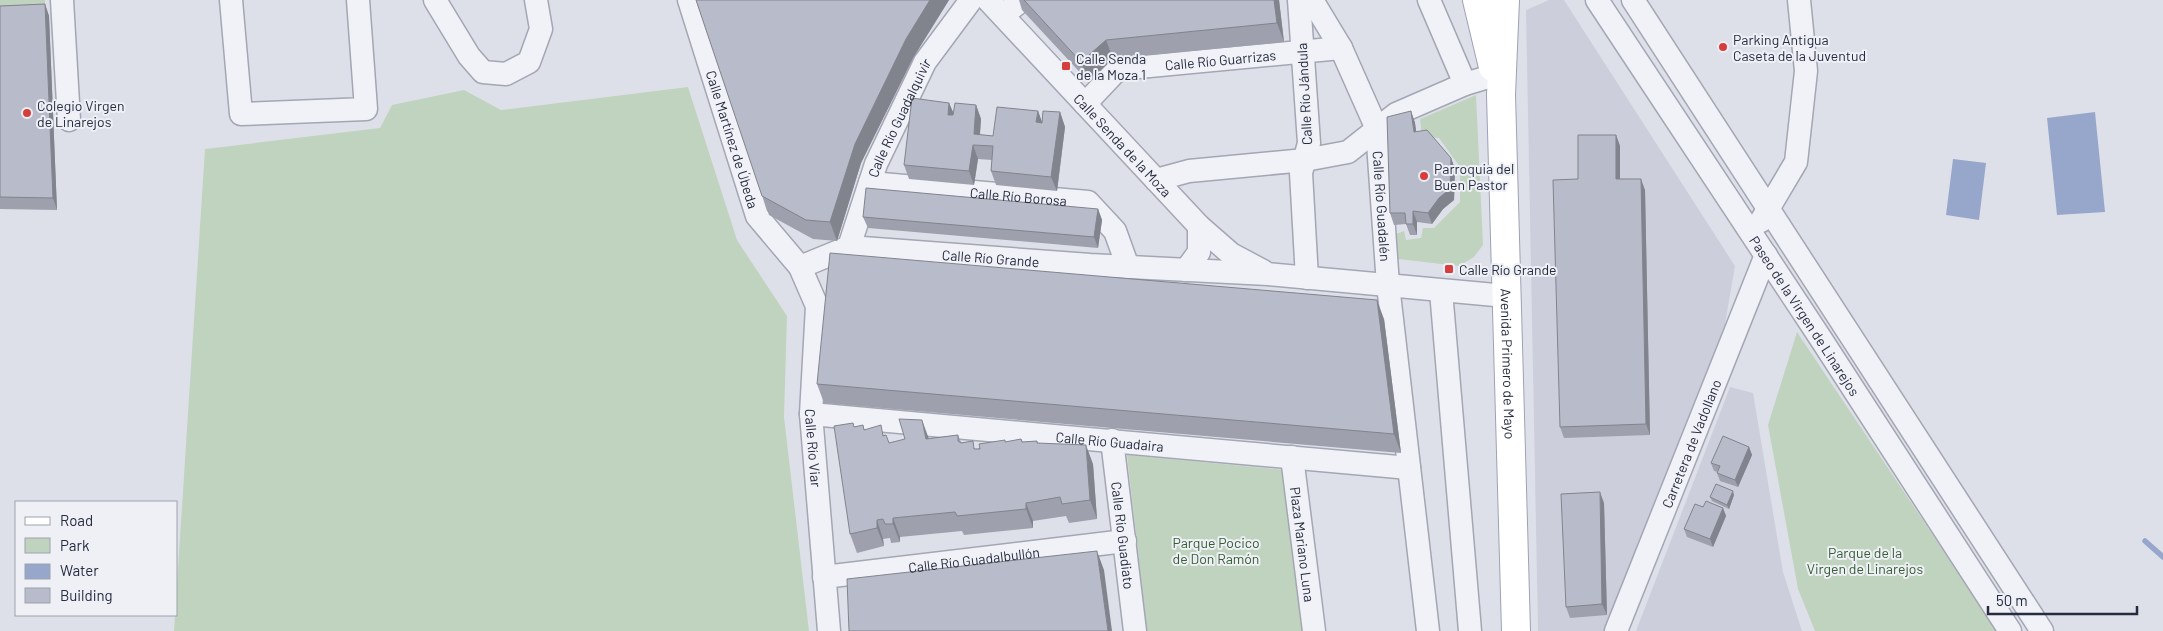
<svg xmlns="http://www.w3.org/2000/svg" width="2163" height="631" font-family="Barlow,sans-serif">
	<rect width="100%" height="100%" fill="#dee0e9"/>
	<path fill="#cccfdb" d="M1549 0H1564L1735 266 1721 347 1605 631H1538L1526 10Z
		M1730 387 1753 393 1783 572 1802 631H1636Z"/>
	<path fill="#c0d3bf" d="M0 0H45V9H0Z
		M688 87 737 240 787 316 784 417 809 631H174L205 149 380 128 392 105 464 90 501 110Z
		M1476 95 1483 245 1474 257 1459 266 1398 259 1396 234 1404 231 1406 240 1421 238 1423 228H1434L1460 202V167L1439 138 1422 137 1420 119Z
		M1797 332 1997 631H1815L1798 589 1768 425Z
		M1127 455 1285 470 1304 631H1147Z"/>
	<path fill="#97a7cb" d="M2095 112 2105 212 2057 215 2047 118Z
		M1953 159 1986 163 1979 220 1946 215Z"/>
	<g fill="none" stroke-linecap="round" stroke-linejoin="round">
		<path stroke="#97a7cb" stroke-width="5.5" d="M2145 541 2163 557"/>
		<defs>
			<g id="minor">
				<path d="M62 0 69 120"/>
				<path d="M231 0 241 114 366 109 358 0"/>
				<path d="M435 0 469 56 483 72 506 74 529 62 541 29 536 0"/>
				<path id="s1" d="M689 0 757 216 800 267 817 306 811 414 829 631"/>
				<path id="s2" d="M988 0 1199 226 1231 254 1263 271"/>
				<path d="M1299 0 1309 143 1301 173 1307 278"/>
				<path id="s3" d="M1312 0 1341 48 1377 129 1388 285 1428 631"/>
				<path d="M1429 0 1465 84"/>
				<path id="s4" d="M1597 0 1821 339 2010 631"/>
				<path d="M1633 0 2042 631"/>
				<path d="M1003 15 1022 0"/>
				<path id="s5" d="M1085 104 1118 69 1341 48"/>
				<path d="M1156 180 1189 171 1305 160 1348 152 1396 114 1465 84 1495 75"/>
				<path id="s6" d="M870 183 1088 202 1115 231 1128 267"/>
				<path d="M1761 221 1796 162 1806 71 1799 0"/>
				<path id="s7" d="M849 247 876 164 925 62 971 0"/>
				<path id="s8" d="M800 267 849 247 1090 265 1268 274 1506 296"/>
				<path d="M1186 270 1199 252V226"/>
				<path d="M1441 291 1470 631"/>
				<path id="s9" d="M811 414 1409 468"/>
				<path id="s10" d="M1112 440 1135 631"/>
				<path id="s11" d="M1292 457 1314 631"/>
				<path id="s12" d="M824 577 1125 541"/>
				<path id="s13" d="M1616 631 1766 255"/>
			</g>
			<g id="major">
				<path d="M1477 0 1493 67"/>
				<path id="s14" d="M1505 0 1501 95 1516 631"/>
			</g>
		</defs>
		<use href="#minor" stroke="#a3a6b3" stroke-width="25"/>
		<use href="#major" stroke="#9da2b5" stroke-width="30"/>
		<use href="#minor" stroke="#f1f2f7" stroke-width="22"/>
		<use href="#major" stroke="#fff" stroke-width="28"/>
	</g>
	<path fill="#9ea1ad" d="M696 0H949L913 58 861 163 837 241 813 239 769 215Z
		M1019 0H1279L1284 42 1113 59 1088 81 1022 10Z
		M45 4 49 16 57 210 0 209V6Z
		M949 103 954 114 976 105 981 119 980 135 993 136 1038 111 1042 122 1060 112 1065 127 1057 191 996 185 991 171 992 160 978 159 974 185 909 179 904 165Z
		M1411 111 1415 123 1416 132 1451 158 1455 169 1454 200 1443 209 1432 224 1417 222V235H1410L1406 224 1394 225 1390 213Z
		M1616 135 1620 146V179L1645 190 1650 435 1564 438 1560 427 1578 179Z
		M1098 209 1102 220 1098 248 868 228 863 217Z
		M1384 319 1401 453 824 403 817 384Z
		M854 427 885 435 889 443 958 435 961 442 976 449 1021 439 1023 442 1037 441 1038 443 1093 464 1097 519 1069 523 1066 516 1033 521V528L964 535 962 531 900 537V542L891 543 890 538 883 539 884 546 857 553 850 534Z
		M1749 447 1752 455 1738 487 1720 481 1717 473 1718 472 1714 471 1711 463Z
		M1734 495 1729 509 1712 501 1710 497Z
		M1604 503 1607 615 1570 618 1566 607Z
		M1703 507 1723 508 1726 516 1713 547 1687 537 1684 529Z"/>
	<path fill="#81838d" d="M930 0H949L913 58 861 163 837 241 830 222 855 144 906 39Z
		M1274 0H1279L1284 42 1277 23Z
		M45 4 49 16 57 210 53 198Z
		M1106 40 1113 59 1088 81 1081 62Z
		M949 103 955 117 948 115Z
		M976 105 981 119 979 145 974 134Z
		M1038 111 1043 125 1036 122Z
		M1411 111 1415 123 1418 144 1414 132Z
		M1060 112 1065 127 1057 191 1051 177Z
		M1616 135 1620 146V190L1616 179Z
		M973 145 978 159 974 185 969 171Z
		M1451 158 1455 169 1454 200 1443 209 1432 224 1428 213Z
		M1641 179 1645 190 1650 435 1646 424Z
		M1098 209 1102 220 1098 248 1094 237Z
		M1413 211 1417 222V235L1413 224Z
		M1377 300 1384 319 1401 453 1394 434Z
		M922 420 929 439H926Z
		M1086 445 1093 464 1097 519 1090 500Z
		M1749 447 1752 455 1738 487 1735 480Z
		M1733 491 1734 495 1729 509 1727 505Z
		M1600 492 1604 503 1607 615 1602 604Z
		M1026 503 1033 521V528L1026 509Z
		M1723 508 1726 516 1713 547 1710 539Z
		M893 518 900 537V542L893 524Z
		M877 520 883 539 884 546 877 528Z
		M1097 551 1104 570 1112 631H1108Z"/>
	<path fill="#b8bbc9" stroke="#81838d" d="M696 0H930L906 39 855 144 830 222 806 220 762 196Z
		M1024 0H1274L1277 23 1106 40 1081 62Z
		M45 4 53 198 0 197V6Z
		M912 98 949 103 948 115H953L955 103 976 105 974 134 993 136 997 107 1038 111 1036 122 1042 123 1043 111 1060 112 1051 177 991 171 993 146 973 145 969 171 904 165Z
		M1411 111 1414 132 1427 130 1451 158 1450 189 1439 198 1428 213 1413 211V224H1406L1405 213H1390L1387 117Z
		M1578 135H1616V179H1641L1646 424 1560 427 1553 180 1578 179Z
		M866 188 1098 209 1094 237 863 217Z
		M830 253 1377 300 1394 434 817 384Z
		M899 419 922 420 926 439 958 435V441L961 443 973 441 974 449H980L979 444 1005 440V442L1021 439 1022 442 1037 441V443L1086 445 1090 500 1062 504 1060 497 1026 503V509L957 516 955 512 893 518V524H885L883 519 877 520V528L850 534 834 426 853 423 854 427 863 425 864 430 881 425 883 436 886 435 889 443 905 439Z
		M1723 436 1749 447 1735 480 1717 473 1720 466 1711 463Z
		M1716 484 1733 491 1727 505 1710 497Z
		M1600 492 1602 604 1566 607 1561 494Z
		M1706 501 1723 508 1710 539 1684 529 1695 504 1703 507Z
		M1097 551 1108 631H849L847 579Z"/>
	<g fill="#d53e3c" stroke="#eef0f6" stroke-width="2">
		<circle cx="1723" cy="47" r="5"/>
		<rect x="1061" y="61" width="10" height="10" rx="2.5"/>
		<circle cx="27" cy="113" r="5"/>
		<circle cx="1424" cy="176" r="5"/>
		<rect x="1444" y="264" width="10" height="10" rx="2.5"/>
	</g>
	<g text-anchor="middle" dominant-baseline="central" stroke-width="4" stroke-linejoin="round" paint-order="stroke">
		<g font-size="14" fill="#262c40" stroke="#eef0f6" text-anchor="start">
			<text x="1733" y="39">Parking Antigua<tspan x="1733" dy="16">Caseta de la Juventud</tspan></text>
			<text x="1076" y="58">Calle Senda<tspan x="1076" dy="16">de la Moza 1</tspan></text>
			<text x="37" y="105">Colegio Virgen<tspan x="37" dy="16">de Linarejos</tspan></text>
			<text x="1434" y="168">Parroquia del<tspan x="1434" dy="16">Buen Pastor</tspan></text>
			<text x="1459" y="269">Calle Río Grande</text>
		</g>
		<g font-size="14" fill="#262c40" stroke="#eef0f6">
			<text stroke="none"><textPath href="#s5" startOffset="151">Calle Río Guarrizas</textPath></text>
			<text transform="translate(1304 94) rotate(-93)">Calle Río Jándula</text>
			<text stroke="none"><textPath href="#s7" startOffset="139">Calle Río Guadalquivir</textPath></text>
			<text stroke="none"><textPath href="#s1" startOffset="146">Calle Martínez de Úbeda</textPath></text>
			<text stroke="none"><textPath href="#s2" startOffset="198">Calle Senda de la Moza</textPath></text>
			<text stroke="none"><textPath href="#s6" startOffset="149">Calle Río Borosa</textPath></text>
			<text stroke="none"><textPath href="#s3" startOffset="222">Calle Río Guadalén</textPath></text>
			<text stroke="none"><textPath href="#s8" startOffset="195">Calle Río Grande</textPath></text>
			<text stroke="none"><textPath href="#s4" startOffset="378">Paseo de la Virgen de Linarejos</textPath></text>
			<text stroke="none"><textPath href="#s14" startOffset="364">Avenida Primero de Mayo</textPath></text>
			<text stroke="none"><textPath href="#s9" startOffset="300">Calle Río Guadaira</textPath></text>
			<text stroke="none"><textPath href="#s13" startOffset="202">Carretera de Vadollano</textPath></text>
			<text stroke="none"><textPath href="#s1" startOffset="478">Calle Río Viar</textPath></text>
			<text stroke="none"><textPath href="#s10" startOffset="96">Calle Río Guadiato</textPath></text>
			<text stroke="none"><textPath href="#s11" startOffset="88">Plaza Mariano Luna</textPath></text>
			<text stroke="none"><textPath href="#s12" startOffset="151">Calle Río Guadalbullón</textPath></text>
		</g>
		<g font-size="14" fill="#345d33" stroke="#eef0f6">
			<text x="1216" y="542">Parque Pocico<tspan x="1216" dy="16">de Don Ramón</tspan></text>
			<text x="1865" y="552">Parque de la<tspan x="1865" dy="16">Virgen de Linarejos</tspan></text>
		</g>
	</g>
	<rect x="15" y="501" width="162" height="115" fill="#eef0f6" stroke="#9ea2ad"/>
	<rect x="25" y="517" width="25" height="8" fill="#ffffff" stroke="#9ea2ad"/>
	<text x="60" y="526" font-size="15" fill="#262c40">Road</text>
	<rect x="25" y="538" width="25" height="15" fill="#c0d3bf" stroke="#9ea2ad"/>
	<text x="60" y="551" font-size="15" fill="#262c40">Park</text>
	<rect x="25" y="564" width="25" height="15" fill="#97a7cb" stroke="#9ea2ad"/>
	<text x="60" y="576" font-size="15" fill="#262c40">Water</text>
	<rect x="25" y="588" width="25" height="15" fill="#b8bbc9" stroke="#9ea2ad"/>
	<text x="60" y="601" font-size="15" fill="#262c40">Building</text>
	<path d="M1988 606v8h149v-8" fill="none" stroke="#262c40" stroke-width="2.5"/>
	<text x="1996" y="606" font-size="15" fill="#262c40" stroke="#eef0f6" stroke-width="4" paint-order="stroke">50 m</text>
</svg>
